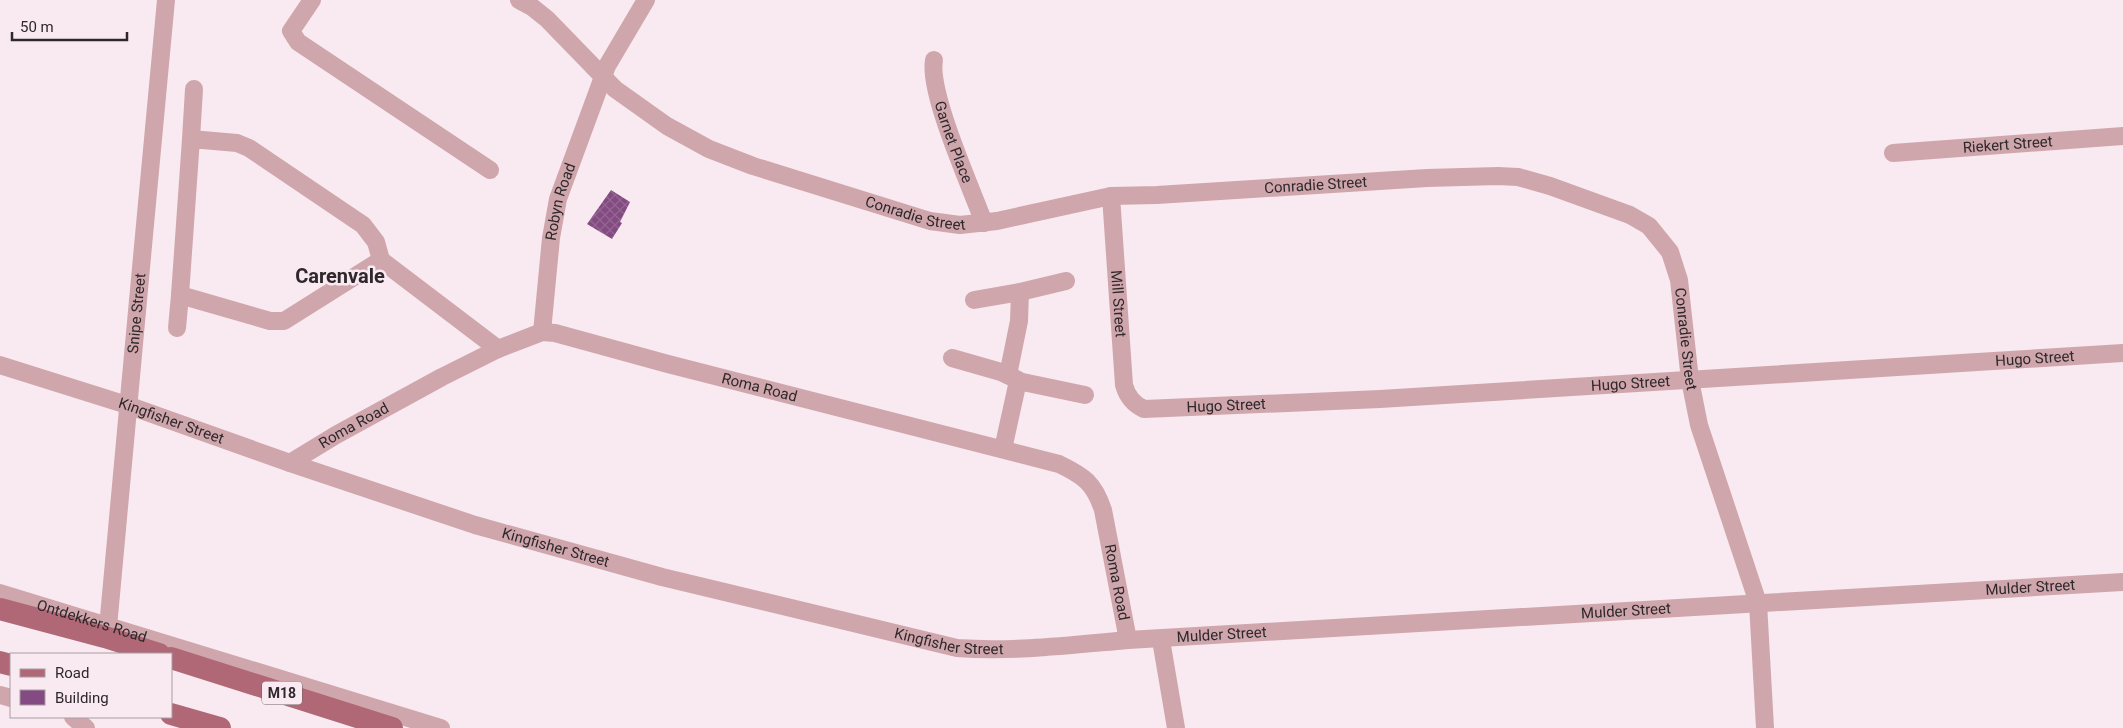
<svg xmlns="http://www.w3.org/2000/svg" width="2123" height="728" font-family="Roboto,sans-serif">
	<defs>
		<pattern id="building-cross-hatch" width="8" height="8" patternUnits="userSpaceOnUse" patternTransform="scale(1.25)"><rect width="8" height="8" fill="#844a82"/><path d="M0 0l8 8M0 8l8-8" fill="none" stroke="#936791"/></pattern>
	</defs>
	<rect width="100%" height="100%" fill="#f9eaf1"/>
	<path fill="url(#building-cross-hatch)" d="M611 190 630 202 620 222 622 223 612 239 587 224Z"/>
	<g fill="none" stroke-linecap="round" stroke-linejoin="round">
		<g stroke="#d0a6ad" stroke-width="18">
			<path d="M312 0 291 31 298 42 490 170"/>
			<path id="s1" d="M519 0 532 7 547 19 615 89 667 126 709 149 753 166 930 221 960 225 997 221 1111 196 1157 195 1427 178 1498 176 1518 177 1550 186 1630 215 1649 226 1670 252 1679 280 1690 380 1699 425 1758 603 1765 728"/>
			<path id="s2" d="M934 60C928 93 971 187 984 223"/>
			<path d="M191 139 194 89"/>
			<path id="s3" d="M1893 153 2123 136"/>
			<path id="s4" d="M1111 196 1124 385C1127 396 1133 404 1144 409L1380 399 2123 353"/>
			<path d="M381 260 284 321H270L180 295 191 139 237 143 249 148 363 225 376 242 381 260 498 349"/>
			<path d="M974 300 1020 292 1066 281"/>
			<path d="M177 328 180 295"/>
			<path id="s5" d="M542 332 551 238 558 199 607 66 646 0"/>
			<path d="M952 358 1001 372 1018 380"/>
			<path id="s6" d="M0 365 127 405 290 463 475 525 662 577 957 648C1014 652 1071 645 1128 640L2123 582"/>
			<path d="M1008 375 1019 321 1020 292"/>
			<path d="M1003 449 1018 381 1085 395"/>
			<path id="s7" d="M290 463 336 435 442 377 498 349 542 332 555 333 668 364 1059 464C1084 476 1094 483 1103 510L1128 640"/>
			<path id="s8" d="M0 593 441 728"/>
			<path id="s9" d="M108 627C126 418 147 209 166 0"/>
			<path d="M1161 640 1176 728"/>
			<path d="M0 695 11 698"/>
			<path d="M73 717 86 728"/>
		</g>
		<path stroke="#b06877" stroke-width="22" d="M0 609 105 637 159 654
			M171 658 392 728
			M0 662 11 665
			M171 714 220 728"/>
	</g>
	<g text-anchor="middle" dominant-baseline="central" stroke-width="5" stroke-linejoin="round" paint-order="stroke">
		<rect fill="#f9eaf1" stroke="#6b6266" stroke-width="1" x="262" y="681.5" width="40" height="23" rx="4"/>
		<g font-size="14" font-weight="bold" fill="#2e282b">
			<text x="282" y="693">M18</text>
		</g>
		<g font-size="15" fill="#2e282b" stroke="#f9eaf1">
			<text stroke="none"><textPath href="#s2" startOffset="85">Garnet Place</textPath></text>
			<text stroke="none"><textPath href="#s3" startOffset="115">Riekert Street</textPath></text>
			<text stroke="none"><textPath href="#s1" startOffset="865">Conradie Street</textPath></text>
			<text stroke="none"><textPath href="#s5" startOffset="132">Robyn Road</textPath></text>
			<text stroke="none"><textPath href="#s1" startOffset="460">Conradie Street</textPath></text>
			<text stroke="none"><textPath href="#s4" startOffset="108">Mill Street</textPath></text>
			<text stroke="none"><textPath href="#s9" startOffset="315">Snipe Street</textPath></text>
			<text stroke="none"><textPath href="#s1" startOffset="1330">Conradie Street</textPath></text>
			<text stroke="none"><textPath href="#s4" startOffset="1114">Hugo Street</textPath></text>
			<text stroke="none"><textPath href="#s4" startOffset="709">Hugo Street</textPath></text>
			<text stroke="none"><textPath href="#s7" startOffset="509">Roma Road</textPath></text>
			<text stroke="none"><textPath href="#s4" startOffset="304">Hugo Street</textPath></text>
			<text stroke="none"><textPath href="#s6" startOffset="180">Kingfisher Street</textPath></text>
			<text stroke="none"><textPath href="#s7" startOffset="74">Roma Road</textPath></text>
			<text stroke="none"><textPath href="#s6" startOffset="585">Kingfisher Street</textPath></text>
			<text stroke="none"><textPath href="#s7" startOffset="958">Roma Road</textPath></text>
			<text stroke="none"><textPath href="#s6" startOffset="2074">Mulder Street</textPath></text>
			<text stroke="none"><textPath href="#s6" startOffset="1669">Mulder Street</textPath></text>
			<text stroke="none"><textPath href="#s8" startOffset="96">Ontdekkers Road</textPath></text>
			<text stroke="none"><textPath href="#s6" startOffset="1264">Mulder Street</textPath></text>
			<text stroke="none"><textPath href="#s6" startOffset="990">Kingfisher Street</textPath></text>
		</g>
		<g font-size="20" font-weight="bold" fill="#2e282b" stroke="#f9eaf1">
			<text x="340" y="276">Carenvale</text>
		</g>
	</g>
	<rect x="10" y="653" width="162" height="65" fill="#f9eaf1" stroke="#a89ca2"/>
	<rect x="20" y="669" width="25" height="8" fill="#b06877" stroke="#a89ca2"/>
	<text x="55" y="678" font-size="15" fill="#2e282b">Road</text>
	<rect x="20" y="690" width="25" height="15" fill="#844a82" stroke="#a89ca2"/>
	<text x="55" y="703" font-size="15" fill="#2e282b">Building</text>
	<path d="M12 32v8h115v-8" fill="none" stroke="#2e282b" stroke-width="2.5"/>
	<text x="20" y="32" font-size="15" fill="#2e282b" stroke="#f9eaf1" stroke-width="4" paint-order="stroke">50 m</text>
</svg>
